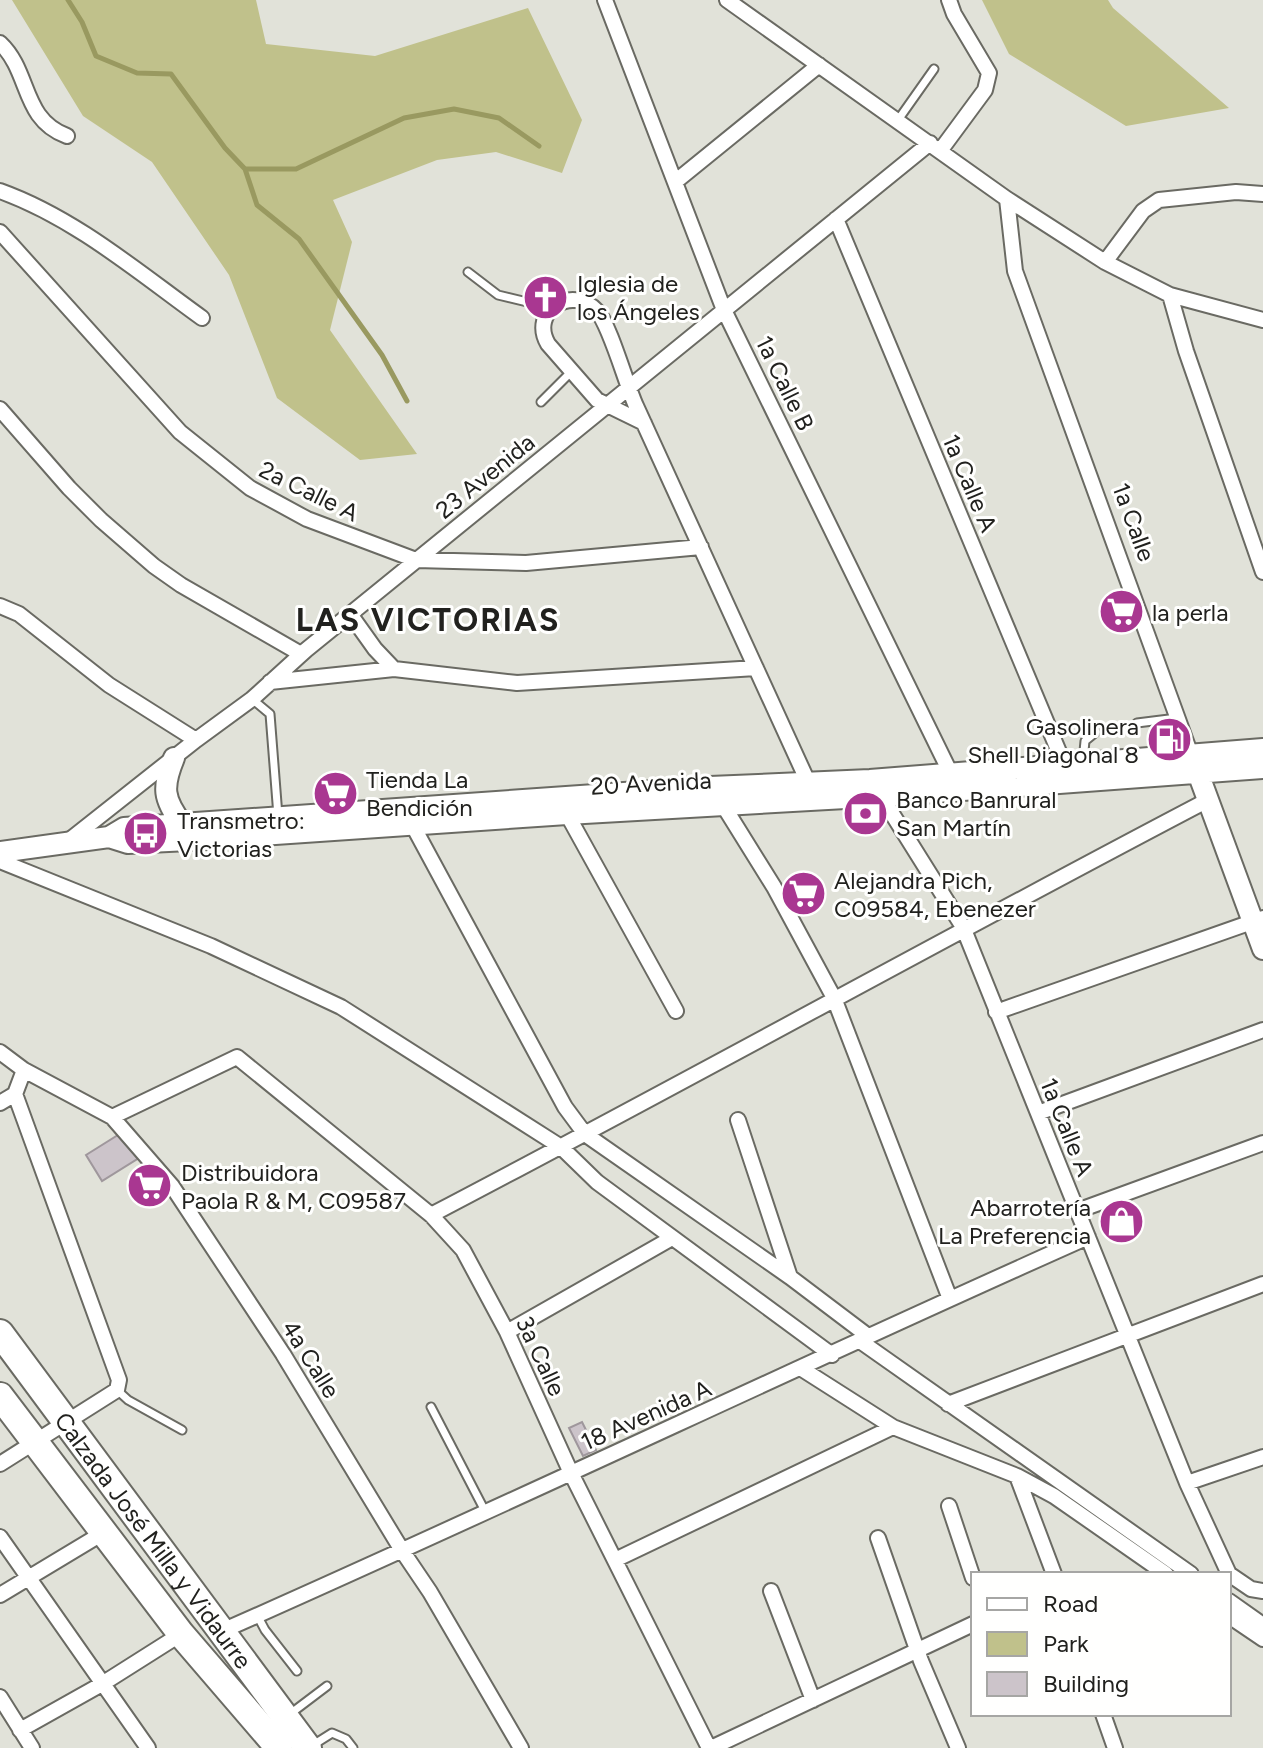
<svg xmlns="http://www.w3.org/2000/svg" width="1263" height="1748" font-family="Figtree,sans-serif">
	<rect width="100%" height="100%" fill="#e1e2d9"/>
	<path fill="#c0c18b" d="M12 0H256L266 44 375 56 528 8 582 120 562 173 496 152 437 160 333 200 352 242 330 330 417 454 360 460 277 398 229 275 152 162 83 116Z
		M982 0H1108L1113 8 1229 108 1126 126 1009 54Z"/>
	<g fill="none" stroke-linecap="round" stroke-linejoin="round">
		<path stroke="#999960" stroke-width="5" d="M68 0 82 22 96 56 137 73 171 74 225 148 245 169H296L404 118 454 109 499 118 539 146
			M245 169 257 205 299 239 382 355 407 401"/>
	</g>
	<path fill="#ccc4ca" stroke="#9f979c" stroke-width="2" d="M118 1135 142 1156 102 1181 86 1155Z
		M1136 1206 1142 1226 1108 1235 1102 1216Z
		M582 1422 596 1450 583 1456 569 1428Z"/>
	<g fill="none" stroke-linecap="round" stroke-linejoin="round">
		<defs>
			<path id="lane" d="M898 120 934 69
				M468 272 498 295 552 308
				M541 402 571 372
				M252 699 270 714 278 816
				M1137 723 1177 718
				M1083 761 1085 741 1096 732
				M117 1390 128 1400 182 1430
				M431 1407 485 1511
				M257 1615 265 1630 297 1671
				M290 1714 327 1686
				M313 1745 332 1733 346 1739 353 1748"/>
			<path id="street" d="M605 0 724 310 951 774
				M727 0 1007 199 1105 262 1170 295 1263 320
				M0 43C31 72 21 119 67 136
				M940 151 985 90 989 73 954 14 949 0
				M675 182 819 65
				M0 191C75 218 138 272 202 318
				M1007 199 1015 271 1191 755
				M836 219 1064 764
				M0 232 180 432 250 488 307 519 416 560 526 563 701 547
				M1105 262 1143 211 1159 200 1236 192 1263 194
				M1170 295 1186 351 1263 572
				M0 409 69 488 101 520 154 566 181 585 301 654
				M644 423 597 400 548 344C529 311 572 284 597 311 610 325 626 384 636 406 693 531 751 656 808 782
				M0 606 19 614 109 685 196 740
				M350 614 375 649 394 669
				M270 682 394 669 517 683 756 668
				M881 796 963 927 1187 1483 1229 1574
				M723 805 774 887 834 998 950 1299
				M567 814 676 1011
				M412 824 565 1107 585 1134 790 1277 868 1336
				M67 842 196 740 252 699 306 650 930 143
				M0 861 211 946 341 1007 561 1147 597 1182 832 1355
				M996 1012 1263 918
				M0 1052 24 1070 112 1117 172 1186 283 1354 403 1552 430 1592 521 1748
				M0 1103 15 1094 24 1070
				M1038 1113 1263 1030
				M112 1117 237 1057 431 1215 463 1250 507 1332 571 1473 709 1748
				M738 1120 790 1277
				M1077 1211 1263 1143
				M431 1215C691 1079 948 936 1208 800
				M507 1332 672 1238
				M860 1341 1191 1574
				M802 1369 893 1427 1017 1476 1054 1574
				M948 1404 1263 1284
				M0 1464 117 1390 119 1380 15 1094
				M1017 1476 1054 1496 1166 1574
				M1187 1483 1263 1457
				M949 1506 973 1578
				M0 1537 148 1748
				M878 1538 921 1661 958 1748
				M615 1560 893 1427
				M1229 1574 1251 1589 1263 1591
				M771 1591 813 1700
				M0 1595 103 1533
				M1229 1601 1263 1625
				M1229 1616 1263 1639
				M222 1631C512 1503 798 1366 1088 1237
				M0 1697 32 1748
				M1103 1714 1115 1748
				M20 1730 102 1684 181 1634
				M711 1748 973 1624"/>
			<path id="secondary" d="M174 758C162 787 163 799 182 824
				M1194 762 1263 949
				M109 837 128 843 189 840 567 814 881 796 1263 768
				M0 852 109 837 124 828 710 787 870 780 1263 749"/>
			<g id="highway">
				<path id="s1" d="M0 1333 308 1748"/>
				<path d="M0 1396 181 1634 279 1748"/>
			</g>
		</defs>
		<use href="#lane" stroke="#6a6a63" stroke-width="11"/>
		<use href="#street" stroke="#6a6a63" stroke-width="18"/>
		<use href="#secondary" stroke="#6a6a63" stroke-width="24"/>
		<use href="#highway" stroke="#6a6a63" stroke-width="30"/>
		<use href="#lane" stroke="#fff" stroke-width="7"/>
		<use href="#street" stroke="#fff" stroke-width="14"/>
		<use href="#secondary" stroke="#fff" stroke-width="20"/>
		<use href="#highway" stroke="#fff" stroke-width="26"/>
	</g>
	<defs>
		<symbol id="church-disc" viewBox="-11 -11 22 22"><circle r="9.5" fill="#a93791" stroke="#fffffe"/><path d="M-1.2-6h2.4v3.5h3.3v2.4h-3.3V6h-2.4V-.1h-3.3v-2.4h3.3Z" fill="#fff"/></symbol>
		<symbol id="supermarket-disc" viewBox="-11 -11 22 22"><circle r="9.5" fill="#a93791" stroke="#fffffe"/><path d="M-6-5.5h2.5l.6 2H6L4.5 2H-2.5L-4.4-4H-6ZM-1.5 3.2a1.3 1.3 0 1 0 .1 0ZM3 3.2a1.3 1.3 0 1 0 .1 0Z" fill="#fff"/></symbol>
		<symbol id="fuel-disc" viewBox="-11 -11 22 22"><circle r="9.5" fill="#a93791" stroke="#fffffe"/><path d="M-5.5-6h7V0h2V4h1.3V-2.5L3-4.5l.8-.8L6-3V5H2.5V1h-1V6h-7ZM-4.2-4.7v3.2H.2V-4.7Z" fill="#fff"/></symbol>
		<symbol id="bank-disc" viewBox="-11 -11 22 22"><circle r="9.5" fill="#a93791" stroke="#fffffe"/><path d="M-6-4H6V4H-6ZM0-2.3a2.3 2.3 0 1 0 0 4.6a2.3 2.3 0 1 0 0-4.6Z" fill="#fff"/></symbol>
		<symbol id="bus-disc" viewBox="-11 -11 22 22"><circle r="9.5" fill="#a93791" stroke="#fffffe"/><path d="M-5-6H5V4H4V6H2V4H-2V6H-4V4H-5ZM-3.5-4V0h7V-4ZM-3.5 1.2v1.5H-2V1.2ZM2 1.2v1.5H3.5V1.2Z" fill="#fff"/></symbol>
		<symbol id="shop-disc" viewBox="-11 -11 22 22"><circle r="9.5" fill="#a93791" stroke="#fffffe"/><path d="M-5-2.5h2.3a2.7 3.5 0 0 1 5.4 0H5L5.5 6h-11ZM-1.5-2.5h3a1.5 2.3 0 0 0-3 0Z" fill="#fff"/></symbol>
	</defs>
	<g fill-rule="evenodd">
		<use href="#church-disc" x="520" y="272" width="51" height="51"/>
		<use href="#supermarket-disc" x="1096" y="586" width="51" height="51"/>
		<use href="#fuel-disc" x="1144" y="714" width="51" height="51"/>
		<use href="#supermarket-disc" x="310" y="768" width="51" height="51"/>
		<use href="#bank-disc" x="840" y="788" width="51" height="51"/>
		<use href="#bus-disc" x="120" y="808" width="51" height="51"/>
		<use href="#supermarket-disc" x="778" y="868" width="51" height="51"/>
		<use href="#supermarket-disc" x="124" y="1160" width="51" height="51"/>
		<use href="#shop-disc" x="1096" y="1196" width="51" height="51"/>
	</g>
	<g text-anchor="middle" dominant-baseline="central" stroke-width="6" stroke-linejoin="round" paint-order="stroke">
		<g font-size="24" fill="#21211e" stroke="#fffffe" text-anchor="start">
			<text x="577" y="283">Iglesia de<tspan x="577" dy="28">los Ángeles</tspan></text>
			<text x="1152" y="612">la perla</text>
			<text x="1139" y="726" text-anchor="end">Gasolinera<tspan x="1139" dy="28">Shell Diagonal 8</tspan></text>
			<text x="366" y="779">Tienda La<tspan x="366" dy="28">Bendición</tspan></text>
			<text x="896" y="799">Banco Banrural<tspan x="896" dy="28">San Martín</tspan></text>
			<text x="177" y="820">Transmetro:<tspan x="177" dy="28">Victorias</tspan></text>
			<text x="834" y="880">Alejandra Pich,<tspan x="834" dy="28">C09584, Ebenezer</tspan></text>
			<text x="181" y="1172">Distribuidora<tspan x="181" dy="28">Paola R &amp; M, C09587</tspan></text>
			<text x="1091" y="1207" text-anchor="end">Abarrotería<tspan x="1091" dy="28">La Preferencia</tspan></text>
		</g>
		<g font-size="24" fill="#21211e" stroke="#fffffe">
			<text transform="translate(785 383) rotate(64)">1a Calle B</text>
			<text transform="translate(485 476) rotate(-39)">23 Avenida</text>
			<text transform="translate(970 483) rotate(67)">1a Calle A</text>
			<text transform="translate(309 491) rotate(26)">2a Calle A</text>
			<text transform="translate(1134 522) rotate(70)">1a Calle</text>
			<text transform="translate(651 783) rotate(-3)">20 Avenida</text>
			<text transform="translate(1067 1127) rotate(68)">1a Calle A</text>
			<text transform="translate(541 1356) rotate(65)">3a Calle</text>
			<text transform="translate(311 1359) rotate(58)">4a Calle</text>
			<text transform="translate(646 1415) rotate(-24)">18 Avenida A</text>
			<text stroke="none"><textPath href="#s1" startOffset="258">Calzada José Milla y Vidaurre</textPath></text>
		</g>
		<g font-size="32" font-weight="bold" letter-spacing="2" fill="#21211e" stroke="#fffffe">
			<text x="428" y="620">LAS VICTORIAS</text>
		</g>
	</g>
	<rect x="971" y="1572" width="260" height="144" fill="#fffffe" stroke="#a6a6a4" stroke-width="2"/>
	<rect x="987" y="1598" width="40" height="12" fill="#ffffff" stroke="#a6a6a4" stroke-width="2"/>
	<text x="1043" y="1612" font-size="24" fill="#21211e">Road</text>
	<rect x="987" y="1632" width="40" height="24" fill="#c0c18b" stroke="#a6a6a4" stroke-width="2"/>
	<text x="1043" y="1652" font-size="24" fill="#21211e">Park</text>
	<rect x="987" y="1672" width="40" height="24" fill="#ccc4ca" stroke="#a6a6a4" stroke-width="2"/>
	<text x="1043" y="1692" font-size="24" fill="#21211e">Building</text>
</svg>
